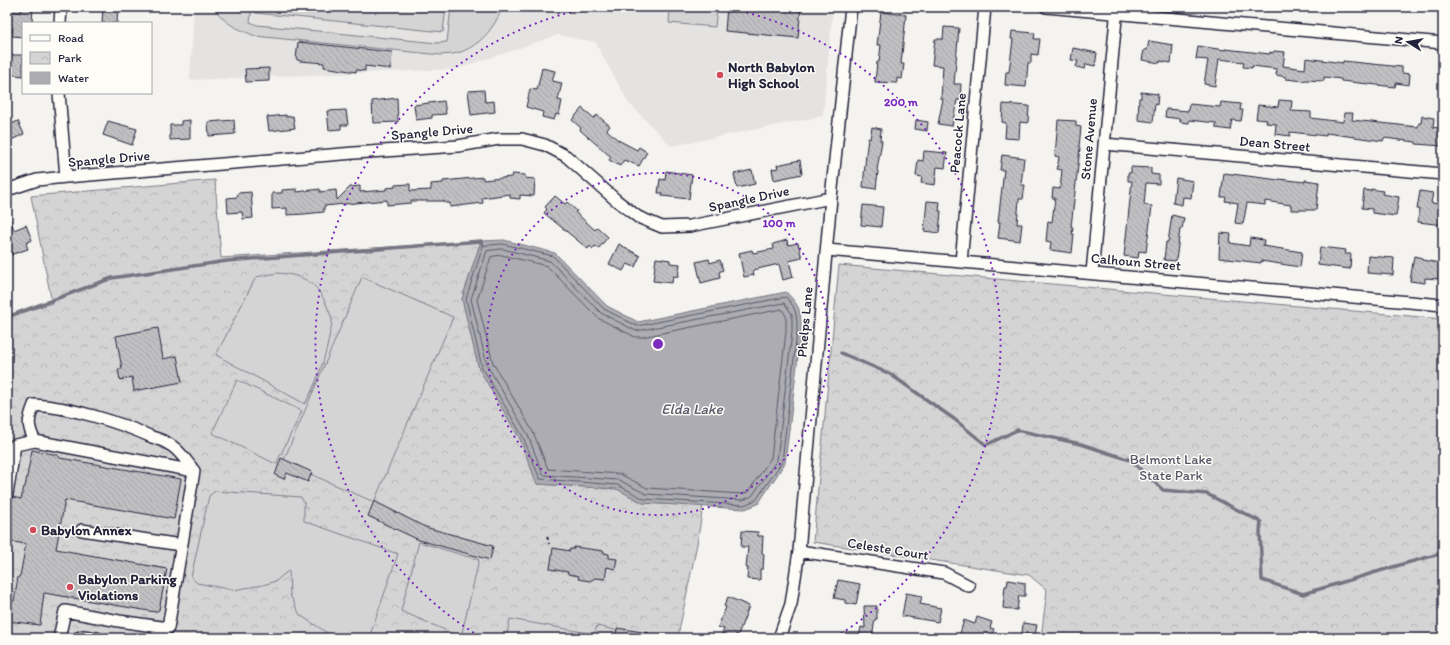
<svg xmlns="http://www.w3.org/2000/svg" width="1450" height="645" font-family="Itim,sans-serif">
	<defs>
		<pattern id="park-crowns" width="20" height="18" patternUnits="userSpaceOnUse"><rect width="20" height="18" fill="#d5d4d5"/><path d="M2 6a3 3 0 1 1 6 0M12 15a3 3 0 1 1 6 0" fill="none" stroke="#b7b6b8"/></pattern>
		<pattern id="building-back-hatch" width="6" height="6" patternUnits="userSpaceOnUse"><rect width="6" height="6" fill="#c0bfc2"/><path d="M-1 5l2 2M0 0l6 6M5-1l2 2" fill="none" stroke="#a5a4a8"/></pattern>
	</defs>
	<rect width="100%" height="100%" fill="#f4f3ef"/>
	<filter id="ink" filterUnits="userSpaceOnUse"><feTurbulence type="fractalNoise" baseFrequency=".025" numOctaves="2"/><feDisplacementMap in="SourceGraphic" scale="8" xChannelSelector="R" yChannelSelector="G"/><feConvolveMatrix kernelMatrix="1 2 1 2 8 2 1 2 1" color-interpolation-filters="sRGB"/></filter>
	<g filter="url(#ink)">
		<path fill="#e4e3e2" d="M194 7H833L823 116 671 146 628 102 595 42 558 35 457 69 190 80Z"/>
		<path fill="url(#park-crowns)" stroke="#7c7b88" d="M215 180 221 258 481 241 462 299 479 369 520 439 537 484 617 489 643 503 703 506 697 544 678 636 681 638H7V318L52 303 31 196Z
			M839 265 1443 319V638H1041L1047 590 1029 575 813 542Z"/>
		<path fill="#d5d4d5" stroke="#7c7b88" d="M214 7H252L250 22 257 25 437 43 447 42 451 7H502C496 27 478 48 457 53 452 55 446 54 441 55L255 36C237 28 225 25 214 7Z
			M257 7H446L443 32 256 13Z
			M670 7H717L715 27 669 23Z
			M277 273C303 275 316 281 327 306 328 310 332 316 332 320 332 324 331 329 330 332 326 357 317 382 305 404L216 355 256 277Z
			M362 277 453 317 374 502 283 462Z
			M237 380 302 411 276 464 212 433Z
			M215 491 301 497 304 503V521L398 554 369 638H335L300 615 290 595 289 570 276 581 263 585 233 590 197 583 191 577 209 496Z
			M419 542 479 560 461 637 401 611Z
			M510 619 594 634 597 626 615 630 620 638H506Z"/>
		<path fill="#acacb2" stroke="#757582" d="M504 240 555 253 607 306 638 322 786 292C801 307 801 312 801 332L785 463 758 504 745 509 643 503 617 489 537 484 520 439 479 369 462 299 481 241Z"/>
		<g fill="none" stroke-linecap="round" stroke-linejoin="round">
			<path stroke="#59596b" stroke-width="1" d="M503 244 553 256 604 309 637 326 786 297C797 309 797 316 797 332L782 462 756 500 744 505 644 499 618 485 540 479 523 437 482 367 466 299 483 246Z
				M503 249 550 261 601 313 636 331 784 303 792 314V332L777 460 752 496 743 500 646 494 619 480 543 475 528 435 487 365 471 299 487 251Z
				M502 255 547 266 598 318 635 337H642L782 309 786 316V332L771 458 748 492 742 494 647 488 620 474 548 469 533 432 493 363 477 300 491 257Z"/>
			<path stroke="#757582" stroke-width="3.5" d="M7 317 112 278 227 261 481 241 483 245
				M841 353 890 374 954 419 986 445 1017 430 1081 444 1130 460 1163 490 1207 494 1261 522 1260 531 1262 580 1303 594 1403 564 1443 553"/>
		</g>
		<path fill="url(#building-back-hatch)" stroke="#22223b" d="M21 7H33L32 23H23V37L12 36 13 28H8L9 11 21 12Z
			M103 7H118L117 23H102Z
			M727 7H801L798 38 725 31Z
			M881 12 906 15 901 64H904L902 79 897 78V83L875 82 877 62H879L881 45H877Z
			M944 27 959 28 954 84H961L960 100H957L952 126 938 124 943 99H941L943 66 932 65 935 39H943Z
			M1012 31 1035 33 1034 39H1040L1038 55 1031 54V63H1028L1026 87 1005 85 1006 72H1009L1013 39H1011Z
			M1149 41 1173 45 1171 63 1160 61V63L1142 60 1144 50H1147Z
			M298 42 392 52 391 69 365 66V71L356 70V72L324 67V63L300 61 296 59Z
			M1198 46 1225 50V49L1270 54V52L1273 53 1274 51 1285 52 1283 66 1305 69 1306 58 1343 63V61L1402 67V73L1410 74 1409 85 1396 83 1395 87 1341 81V79L1324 77V81L1305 80 1304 81 1286 79V77L1276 75 1277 69 1252 66V68L1243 67 1244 62 1219 59 1215 86 1204 84 1208 60 1196 59Z
			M1073 48 1097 53 1095 66 1086 64 1085 69 1076 67 1078 61 1071 60Z
			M9 55H23V76L7 74Z
			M269 68V81L246 82 245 69Z
			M542 68 555 71 552 81 562 83 558 100 562 101 559 115 556 114 554 120 542 117 543 112 526 107 530 89 537 90Z
			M484 90 485 102 494 101 495 112 471 115 468 91Z
			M1141 92 1158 94 1157 105 1155 104 1153 122 1138 120 1139 98H1141Z
			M397 98 398 122 373 123 372 101Z
			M1279 100 1292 101 1291 111 1311 112V118L1343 122 1344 113H1353L1352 120 1418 127 1419 123H1421L1422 116 1434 118 1433 127 1443 129 1442 146 1416 144V142L1384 138 1383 141 1326 133V136L1290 132V136L1275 134 1276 124 1266 123 1267 120 1256 119 1258 105 1278 107Z
			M444 101 446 114 432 115V118L416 120 414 105Z
			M1221 102 1241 104 1240 110H1243L1241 121 1232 120 1230 130 1216 128V123L1189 120V123L1180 122 1181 119 1165 117 1166 109 1188 111 1189 104 1220 107Z
			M1003 104 1029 106 1028 123 1020 122 1019 139 1005 138 1006 123 1002 122Z
			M582 108 594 118 597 115 610 126 607 130 618 140 637 150 639 147 647 152 639 166 624 160 620 166 609 160 611 157 580 130 581 128 572 120Z
			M346 110 348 125H341V129L329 130 327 111Z
			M286 115V117L293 116 295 128 269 131 267 117Z
			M190 120V139L170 140V125H181V121Z
			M234 120 235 134 209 136 208 122Z
			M916 120 928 122 927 131 915 129Z
			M1058 120 1076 121V126L1081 127 1079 147 1080 148 1071 227H1073L1072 234H1074L1072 253 1050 250 1051 242 1046 241 1048 221 1052 222 1055 198H1052L1053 188 1060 189 1062 170 1057 169 1059 157 1055 156Z
			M18 121 24 134 7 142V126Z
			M108 121 137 129 132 145 103 135Z
			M872 127 881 129 880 140 882 141 877 170 878 171 876 189 863 187 866 154 868 138 870 139Z
			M924 151 947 153 945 168 937 167 935 185 921 183 922 177 916 176 918 160 923 161Z
			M1002 155 1024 158 1021 185H1025L1023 199H1019L1017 224H1022L1020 241 998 238 1000 222H998L1004 170H1000Z
			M800 160 802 174 774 180 772 169 778 168 777 165Z
			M1131 167 1151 168V174L1159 175V184L1146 183 1144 205 1152 206 1150 222 1146 252 1139 251 1138 258 1124 256 1132 181H1128V173H1131Z
			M752 170 755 184 737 188 734 174Z
			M666 171 692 175 689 199 662 196 663 193H658L660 179 665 180Z
			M1224 173 1279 180V179L1305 182V180L1319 182 1316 210H1291V205L1265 201V205L1247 203 1243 224 1235 223 1238 203 1225 201 1226 197H1221Z
			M512 174 525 175V178L535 179 534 196 520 195V199L510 198V194L482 198 483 203 450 207V203H445L444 201H411V203L387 205V200L324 206V212L304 214 287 215V208L272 209V193H282V190L297 189V192L320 189V192L336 190 337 200 350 187 360 186V192L386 190V188L395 187 394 185 410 184V191L431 190V184L443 183V181L483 177V180L511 177Z
			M1176 178 1193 181 1191 198 1183 197 1182 205 1173 203Z
			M1371 189 1383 191 1382 194 1399 197 1396 216 1372 213V209L1362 208 1364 190 1371 191Z
			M1420 191 1433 193 1431 203 1443 204V225L1418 222 1419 209H1417Z
			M251 192 253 218 243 219 242 212 228 213 227 198 237 197 238 193Z
			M555 196 565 204 567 202 577 211 575 212 595 230 597 227 608 237 599 248 595 246 593 249 590 246 588 249 544 213 547 209 545 207Z
			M927 201 940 202 939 211H941L939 233 924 231Z
			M863 205 883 207 881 227 861 225Z
			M7 213H8L14 230 26 225 32 240 26 243 28 249 10 255 7 250Z
			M1172 215 1184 218 1182 229H1180L1176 261 1164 260 1166 242H1168Z
			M1220 233 1231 234 1230 243 1249 246 1250 238 1264 240 1263 246 1302 252 1300 267 1261 261V263L1219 258Z
			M787 240 788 245 798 243 802 258 789 261 793 277 783 280 779 264 753 270 754 275 744 277 739 253 752 250 753 253 774 249 773 244Z
			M619 244 640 256 635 267 627 264 623 271 609 264Z
			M1320 247 1346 250 1345 254H1351L1350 269 1318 265Z
			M1368 256 1394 258 1393 275 1367 273Z
			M1414 256 1422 258V260L1440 263 1438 279 1425 278V283L1410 281Z
			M656 258 670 260V263L680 264 678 277 673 276 672 283 653 281Z
			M709 259 710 263 720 260 723 270 719 272 720 278 701 283 696 262Z
			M158 328 163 359 177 356 182 382 134 391 132 377 120 380 118 369H122L116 336Z
			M32 450 58 455 60 458 181 479 174 519 65 500 56 549 167 569 159 610 155 612 44 593 40 625 7 621V600L14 601 18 577 20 576 26 544 7 541V518L10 500 13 497 21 499 24 487H25Z
			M281 458 312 472 308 482 287 473 284 479 275 475Z
			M374 501 425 527 493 546 490 560 419 540 368 516Z
			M742 531 758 532V536H763L762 553 764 554 763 569H760V580L747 579 748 568H746L748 547H741Z
			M574 547 604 551V553L609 554V558L617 559 615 569 607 567 605 579 595 578 590 581 578 579 579 576 568 574V572L550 569 553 548 570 551V549H574Z
			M838 580 860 584 856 605 845 603V600L834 598Z
			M1008 580 1025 583V596H1019L1017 610 1003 608 1005 586H1007Z
			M906 593 922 596 920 604 941 608 938 622 902 616Z
			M728 597 749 606 738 635 736 634 734 638H720L724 629 718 627 726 607 724 606Z
			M864 606H877V619H875L872 638H859L861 627 865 628Z
			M977 617 992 622 990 628 994 629 991 637 987 636V638H964L959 637 964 620 975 624Z
			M1023 623 1037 625 1035 635 1022 633Z
			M617 628 649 633 648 638H616Z"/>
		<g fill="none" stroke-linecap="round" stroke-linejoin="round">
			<defs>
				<path id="minor" d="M1046 7 1443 43
					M60 23 61 7
					M59 93 66 177
					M1104 144 1443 174
					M7 190 37 180 66 177 354 153 458 146 499 139H522L545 145 566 156 616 200 638 217 662 227 690 226 831 198
					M827 250 1443 305
					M961 262 985 7
					M1092 273 1117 8
					M35 441C27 426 28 420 34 405 70 407 119 422 152 437 159 439 166 442 172 446 181 452 187 462 194 471L168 628 154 638
					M7 494 15 445 35 441 194 471
					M82 530 181 545
					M799 551 944 573 969 586
					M59 638 65 611 119 621 168 628
					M78 638 83 636 97 638
					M779 638 791 604 799 551 831 198 851 7"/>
			</defs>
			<use href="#minor" stroke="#22223b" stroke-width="14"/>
			<path stroke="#22223b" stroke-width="2" stroke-dasharray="4 3" stroke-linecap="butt" d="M547 536 549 544"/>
			<use href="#minor" stroke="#fdfcf7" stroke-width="11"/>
		</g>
	</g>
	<g fill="none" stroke="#7b2cbf" stroke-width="2" stroke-dasharray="2 4">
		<circle cx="658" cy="344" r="171"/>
		<path d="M479 636A343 343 0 0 1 593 7M723 7A343 343 0 0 1 837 636"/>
	</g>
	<g fill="#d1495b" stroke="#fdfcf7" stroke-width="1.5">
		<circle cx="720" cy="75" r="4"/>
		<circle cx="33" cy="530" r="4"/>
		<circle cx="70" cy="587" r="4"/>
	</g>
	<g text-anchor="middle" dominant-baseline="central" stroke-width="3" stroke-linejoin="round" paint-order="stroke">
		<g font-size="14" font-weight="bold" fill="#22223b" stroke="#fdfcf7" text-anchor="start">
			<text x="728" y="67">North Babylon<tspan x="728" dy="16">High School</tspan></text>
			<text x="41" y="530">Babylon Annex</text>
			<text x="78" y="579">Babylon Parking<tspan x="78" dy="16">Violations</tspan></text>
		</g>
		<g font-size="14" fill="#22223b" stroke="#fdfcf7">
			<text transform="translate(432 132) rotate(-5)">Spangle Drive</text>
			<text transform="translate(958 133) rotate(-85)">Peacock Lane</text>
			<text transform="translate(1089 139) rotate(-85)">Stone Avenue</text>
			<text transform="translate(1275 144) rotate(5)">Dean Street</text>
			<text transform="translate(109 159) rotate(-5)">Spangle Drive</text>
			<text transform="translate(749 199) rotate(-12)">Spangle Drive</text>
			<text transform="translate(1136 262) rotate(5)">Calhoun Street</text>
			<text transform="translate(805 322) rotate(-85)">Phelps Lane</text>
			<text transform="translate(888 549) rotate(9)">Celeste Court</text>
		</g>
		<g font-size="14" fill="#585769" stroke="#fdfcf7">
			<text x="1171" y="459">Belmont Lake<tspan x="1171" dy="16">State Park</tspan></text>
		</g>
		<g font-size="15" font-style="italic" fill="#59596b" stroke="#fdfcf7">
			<text x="692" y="409">Elda Lake</text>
		</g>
	</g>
	<circle cx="658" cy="344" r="6" fill="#7b2cbf" stroke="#fdfcf7" stroke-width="2"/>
	<g font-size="12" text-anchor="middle" font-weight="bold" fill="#7b2cbf" stroke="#fdfcf7" stroke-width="3" stroke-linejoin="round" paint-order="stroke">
		<text x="901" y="106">200 m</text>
		<text x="779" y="227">100 m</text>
	</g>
	<rect width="1450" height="645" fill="none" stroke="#fdfcf7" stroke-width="24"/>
	<rect x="12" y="12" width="1426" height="621" fill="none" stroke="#22223b" stroke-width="1.5" filter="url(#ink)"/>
	<rect x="22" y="22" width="130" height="72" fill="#fdfcf7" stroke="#a5a5ac"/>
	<rect x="30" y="35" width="20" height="6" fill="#fdfcf7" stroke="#a5a5ac"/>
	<text x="58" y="42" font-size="12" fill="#22223b">Road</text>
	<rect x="30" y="52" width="20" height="12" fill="url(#park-crowns)" stroke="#a5a5ac"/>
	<text x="58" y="62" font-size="12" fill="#22223b">Park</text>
	<rect x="30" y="72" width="20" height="12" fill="#acacb2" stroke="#a5a5ac"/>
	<text x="58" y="82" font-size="12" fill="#22223b">Water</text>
	<g transform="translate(1408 42) rotate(281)" stroke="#fdfcf7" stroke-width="3" paint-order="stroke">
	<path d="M0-3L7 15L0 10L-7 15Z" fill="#22223b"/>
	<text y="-6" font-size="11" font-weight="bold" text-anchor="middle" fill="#22223b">N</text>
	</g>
</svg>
